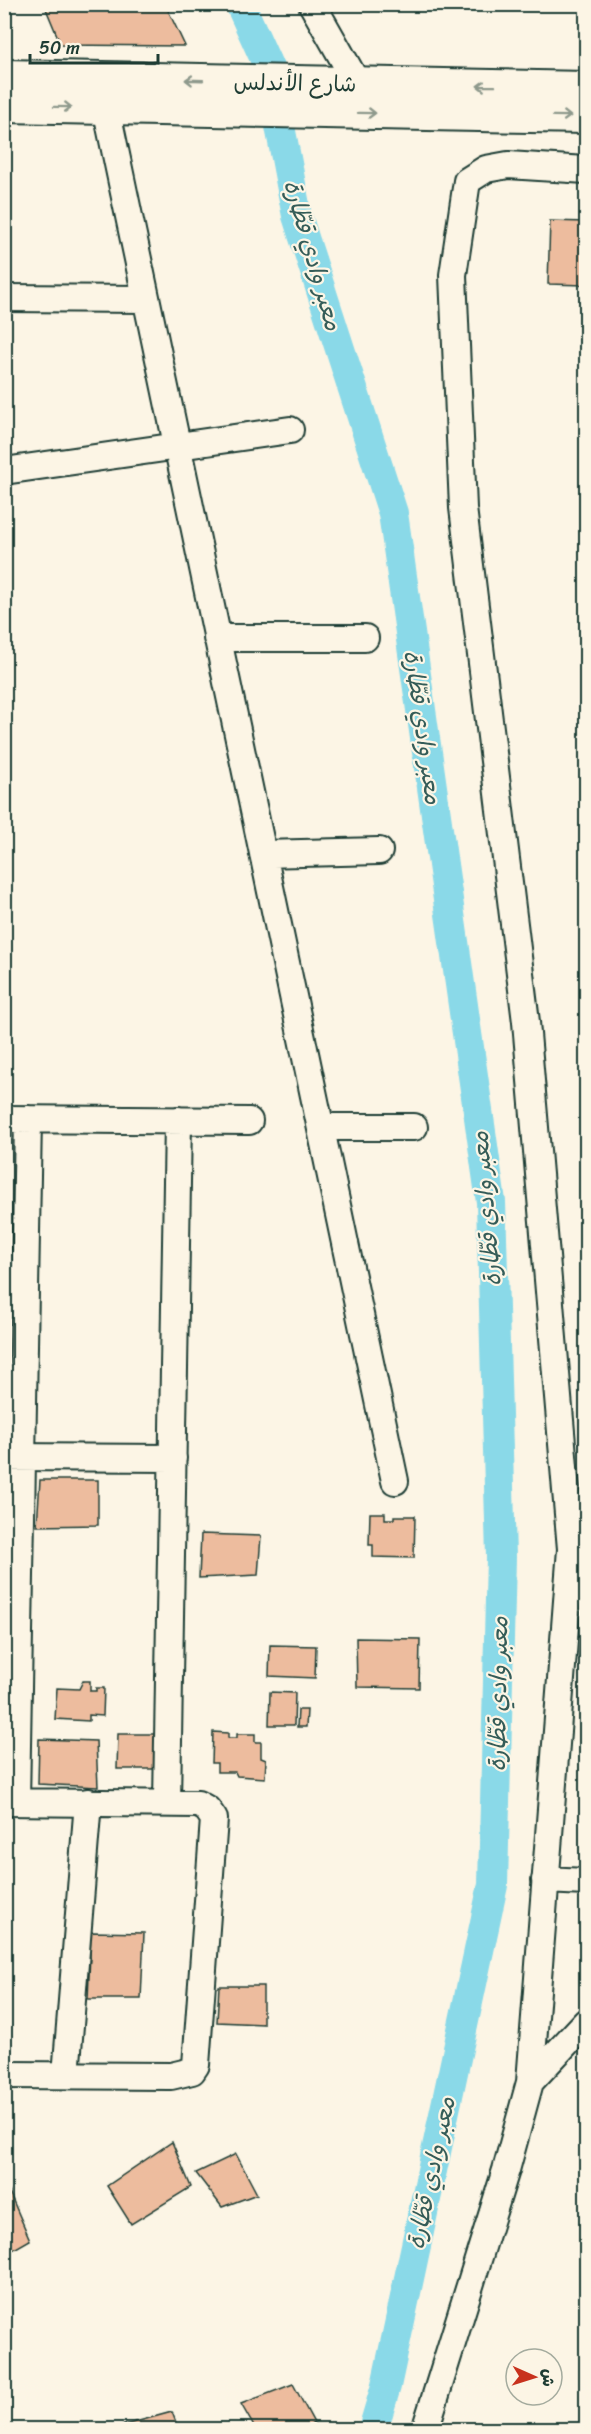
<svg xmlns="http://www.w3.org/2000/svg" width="591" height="2434" font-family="Sriracha,'Playpen Sans Arabic',sans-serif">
	<rect width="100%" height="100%" fill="#fcf5e5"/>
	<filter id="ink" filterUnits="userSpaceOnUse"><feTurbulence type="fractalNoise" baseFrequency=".0167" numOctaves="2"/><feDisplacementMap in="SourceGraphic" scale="12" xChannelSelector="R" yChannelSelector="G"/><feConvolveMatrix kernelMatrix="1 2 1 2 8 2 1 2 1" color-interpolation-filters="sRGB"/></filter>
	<g filter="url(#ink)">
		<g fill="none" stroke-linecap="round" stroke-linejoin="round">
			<path stroke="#8ad9e8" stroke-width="30" d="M240 4 269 68 297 216 393 513 491 1202 501 1557 493 1885 386 2386 373 2430"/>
		</g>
		<path fill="#edbc9e" stroke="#1f3d34" stroke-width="1.5" d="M44 4H165L185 46 61 45Z
			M550 221 586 222V285L548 284Z
			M40 1480H98V1525L37 1526Z
			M370 1513H385V1519H394V1516H415L414 1558 373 1557V1545H369Z
			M201 1534 261 1536 258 1575 199 1578Z
			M356 1638 420 1639 419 1688 357 1687Z
			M270 1645 316 1646 315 1678 269 1676Z
			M83 1681H90V1691H96V1688H104L103 1716 89 1715V1721L55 1719 57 1688 79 1689Z
			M270 1692 295 1693 294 1725H269Z
			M298 1710H307L306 1727H297Z
			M213 1732 228 1733V1738H237V1734H255V1742H261V1758L266 1760 265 1778 237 1776 235 1772H217V1763H212Z
			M118 1734H160V1769H117Z
			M39 1739 96 1741 98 1787 38 1784Z
			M91 1932 144 1933 141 1999H88Z
			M219 1986H263V2024L217 2022Z
			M172 2142 191 2187 131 2224 107 2186Z
			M236 2154 257 2194 222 2207 196 2173Z
			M4 2180 30 2240 4 2255Z
			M293 2384 314 2423 300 2430H256L241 2404Z
			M172 2412 179 2430H106Z"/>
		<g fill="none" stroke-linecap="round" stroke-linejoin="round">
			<defs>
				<path id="minor" d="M312 4 358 85
					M106 107 395 1481
					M4 298 146 299
					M4 471 290 430
					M217 638H365
					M263 854 379 851
					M4 1119 249 1121
					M321 1127H414
					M5 1457 173 1458
					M4 1802 198 1804 207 1809 214 1819 196 2065 192 2071 171 2076 4 2075
					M16 1802 28 1119
					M167 1803 178 1120
					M545 1880 586 1882
					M66 2075 88 1802
					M530 2082 571 1549 526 1022 463 508 453 275 467 181 486 169 508 165 586 170
					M425 2430 506 2170 530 2082 586 2022"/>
				<path id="major" d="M4 76 586 88
					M4 106 586 117"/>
			</defs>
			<use href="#minor" stroke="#1f3d34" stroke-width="30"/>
			<use href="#major" stroke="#1f3d34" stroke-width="36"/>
			<use href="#minor" stroke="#fcf5e5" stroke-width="26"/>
			<use href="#major" stroke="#fcf5e5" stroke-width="32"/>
		</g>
		<defs><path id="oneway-shaft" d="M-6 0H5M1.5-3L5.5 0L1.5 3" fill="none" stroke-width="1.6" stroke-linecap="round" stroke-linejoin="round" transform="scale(1.5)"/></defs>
		<g stroke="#8e998c">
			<use href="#oneway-shaft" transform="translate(194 80) rotate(-178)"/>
			<use href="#oneway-shaft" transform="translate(486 86) rotate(-179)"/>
			<use href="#oneway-shaft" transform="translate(63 107) rotate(1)"/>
			<use href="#oneway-shaft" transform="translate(367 113) rotate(1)"/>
			<use href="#oneway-shaft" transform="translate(562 116) rotate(1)"/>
		</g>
	</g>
	<g text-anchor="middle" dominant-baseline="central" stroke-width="4.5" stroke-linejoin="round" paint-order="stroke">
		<g font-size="22" fill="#1f3d34" stroke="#fcf5e5">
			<text transform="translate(295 83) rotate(1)">شارع الأندلس</text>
		</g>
		<g font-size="24" font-style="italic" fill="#345c58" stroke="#fcf5e5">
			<text transform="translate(313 255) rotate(74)">معبر وادي قطّارة</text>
			<text transform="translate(423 727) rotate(82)">معبر وادي قطّارة</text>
			<text transform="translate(486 1209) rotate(-95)">معبر وادي قطّارة</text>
			<text transform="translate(498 1694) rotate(-89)">معبر وادي قطّارة</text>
			<text transform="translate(431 2173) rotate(-78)">معبر وادي قطّارة</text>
		</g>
	</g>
	<rect width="591" height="2434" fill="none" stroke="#fcf5e5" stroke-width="24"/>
	<rect x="12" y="12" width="567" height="2410" fill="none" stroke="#1f3d34" stroke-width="2" filter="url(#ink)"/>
	<g transform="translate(534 2377) rotate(93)"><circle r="28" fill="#fcf5e5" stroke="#a4ab9e" stroke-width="1.5"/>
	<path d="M0-4.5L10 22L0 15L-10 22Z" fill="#c8321e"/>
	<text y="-9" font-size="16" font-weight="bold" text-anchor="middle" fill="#1f3d34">ش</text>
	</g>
	<path d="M30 54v9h128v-9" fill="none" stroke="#1f3d34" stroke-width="3"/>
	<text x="39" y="54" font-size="18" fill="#1f3d34" stroke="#fcf5e5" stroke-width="4.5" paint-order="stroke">50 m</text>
</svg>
